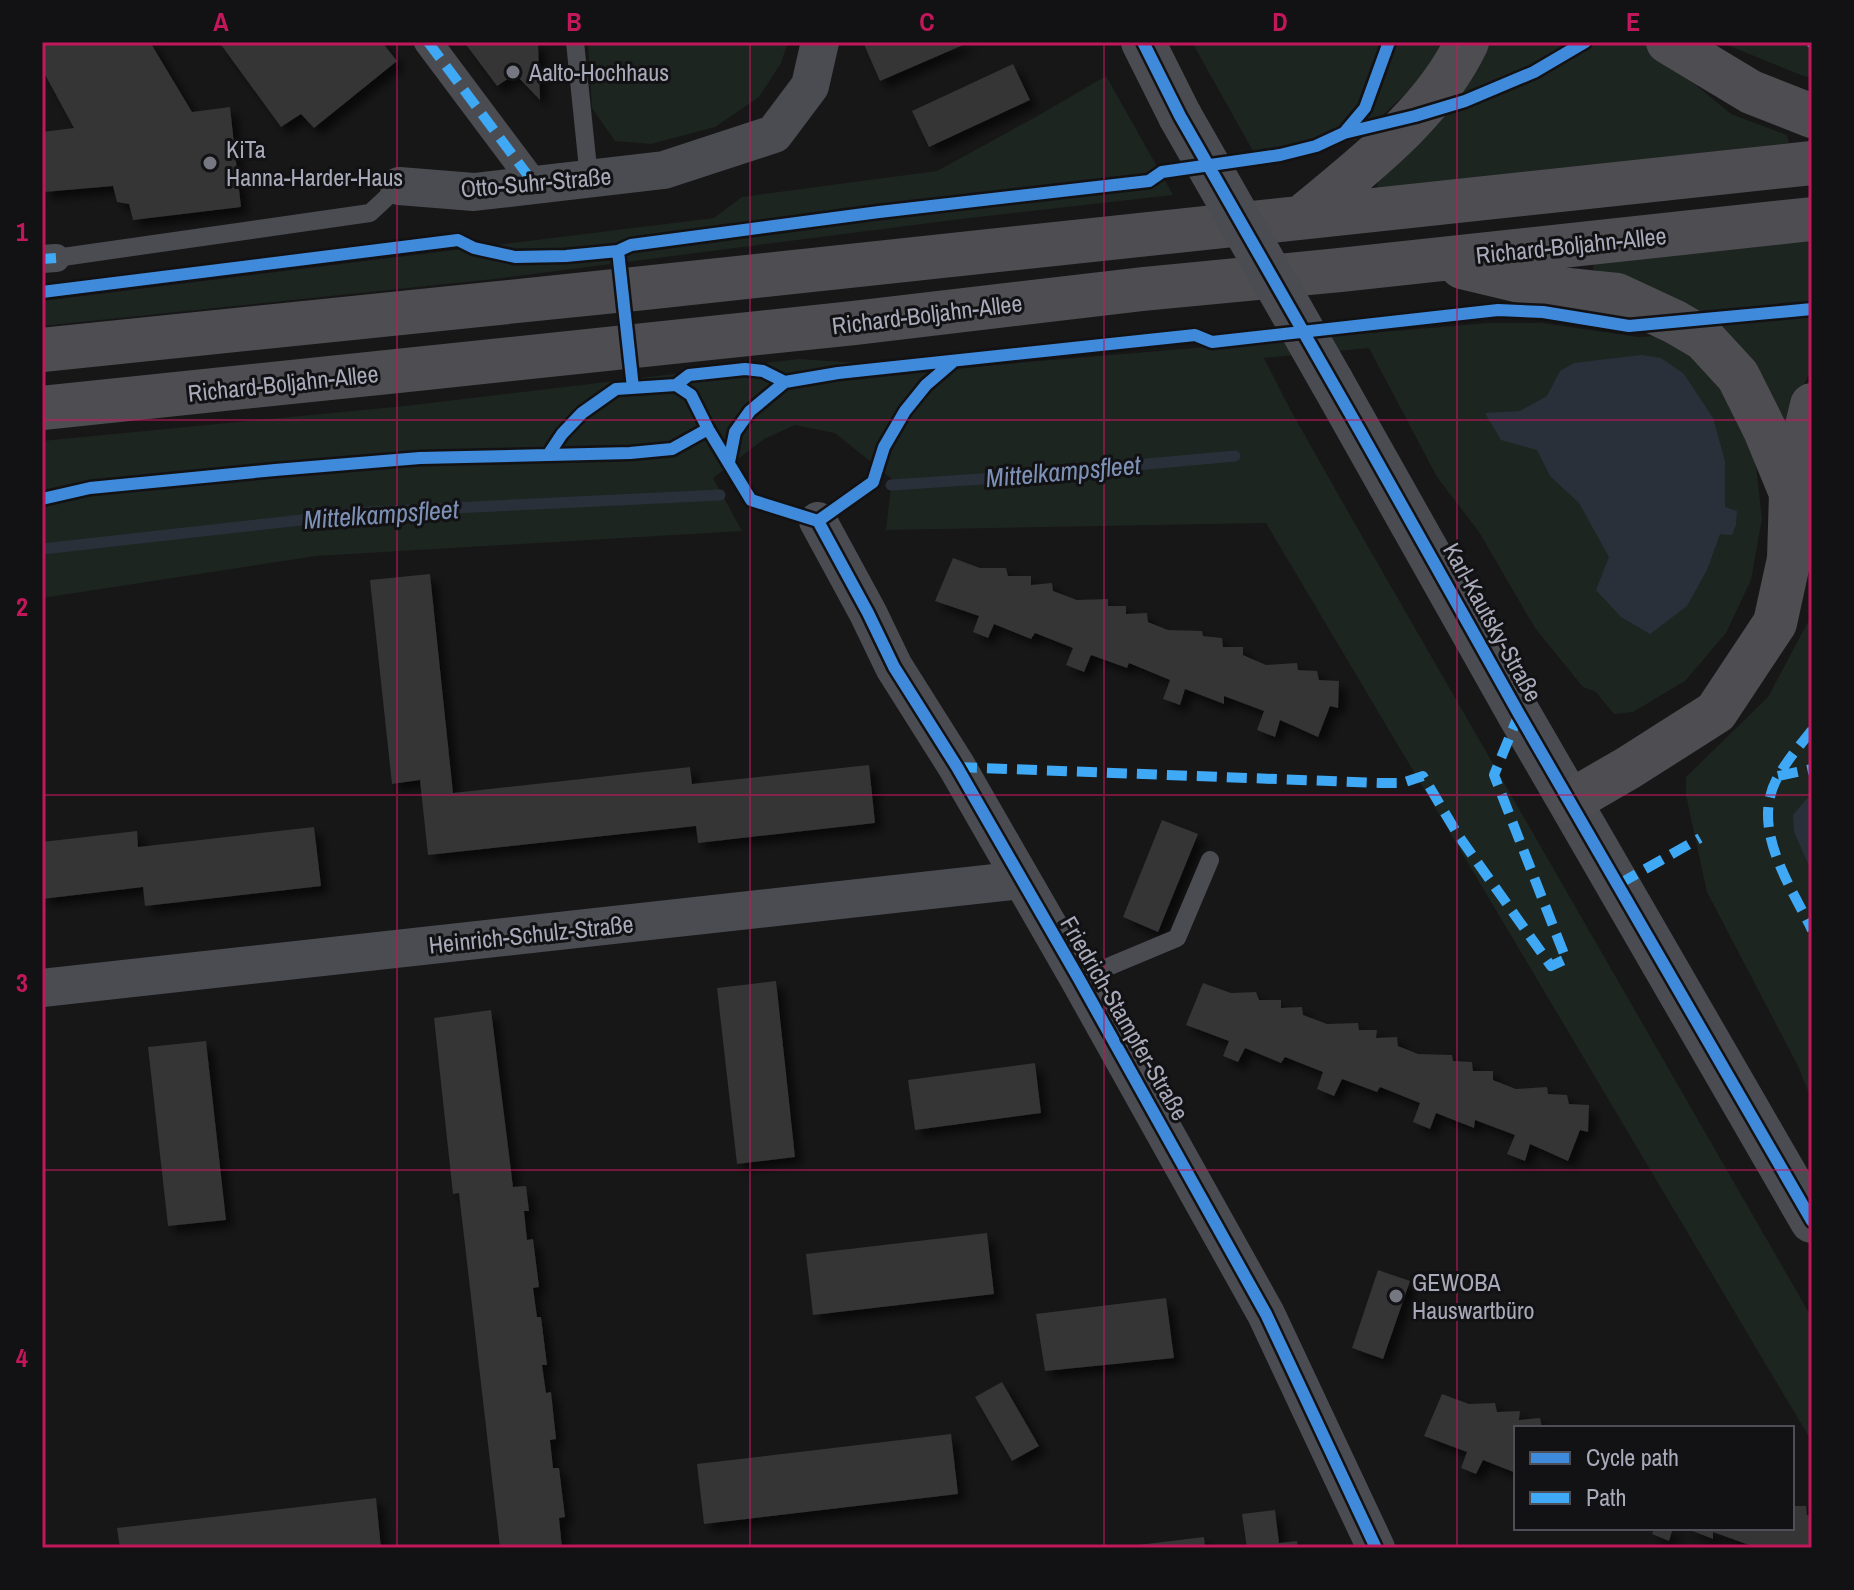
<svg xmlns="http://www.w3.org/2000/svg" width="1854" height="1590" font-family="'Archivo Narrow',sans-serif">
	<defs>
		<filter id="shadow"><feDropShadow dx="7" dy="7" stdDeviation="4" flood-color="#0009"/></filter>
	</defs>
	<rect width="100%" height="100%" fill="#171718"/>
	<path fill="#1d2520" d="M588 42H788L781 63 759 97 715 127 651 144 615 141 592 108Z
		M1192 42H1441V61L1356 140 1253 151Z
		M1477 42H1644L1731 114 1787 135 1789 143 1376 190 1380 175Z
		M1720 42H1812V78L1801 75Z
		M1106 76 1173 195 953 220 494 279 42 326V301L714 218 742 197 937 171 1034 118Z
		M1812 239V369L1802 388 1792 455 1665 295 1593 269 1594 261Z
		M1489 323H1542L1638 337 1672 335 1708 367 1737 409 1756 465 1762 519 1751 580 1726 633 1685 681 1633 712 1614 714 1596 692 1583 687 1535 628 1479 532 1437 477 1369 348 1264 358 1290 409 1351 517 1812 1318V1442L1266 523 886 530 892 479 835 433 795 425 764 439 713 478 742 531 316 556 42 598V441L405 406 799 359 946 369Z
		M1812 604V1101L1799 1068 1707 892 1686 795V777L1768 697 1810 618Z"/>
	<path fill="#29303a" d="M1641 355 1661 358 1684 374 1713 418 1725 461V507L1737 511 1736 525 1732 535 1720 534 1707 570 1687 606 1650 634 1621 617 1596 590 1609 557 1579 503 1550 476 1537 450 1501 440 1485 413 1520 411 1547 396 1560 371 1574 363Z
		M1810 795H1812V872L1794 832 1793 815Z"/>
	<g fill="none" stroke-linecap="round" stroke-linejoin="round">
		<path stroke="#29303a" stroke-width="11" d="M891 485 982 479 1235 456
			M42 549 372 512 720 495"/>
	</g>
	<path fill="#343436" filter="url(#shadow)" d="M42 42H150L192 112 230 107 241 207 133 220 129 204 117 202 113 186 44 192 42 132 74 128 42 69V47L44 45Z
		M219 42H382L397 61 314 128 301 114 281 127Z
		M464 42H538L540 100 515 74 497 86Z
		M863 42H970L880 81Z
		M1013 64 1030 100 929 147 912 111Z
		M953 558 980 568H1006L1008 576H1031V585L1052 583 1053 591 1077 600 1108 599V606H1126V614L1147 613 1148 622 1168 630 1202 631 1203 636 1222 638 1223 647H1243V655L1266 665 1297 663 1298 670 1317 671 1319 680 1339 681 1338 708 1330 706 1318 737 1280 720 1275 737 1257 730 1264 711 1224 696V704L1185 689 1180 705 1163 699 1170 680 1129 663 1127 668 1091 655 1084 672 1066 665 1073 648 1035 633 1031 639 994 624 988 638 973 632 979 616 935 601Z
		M430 574 453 793 690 767 692 784 869 765 875 823 698 843 696 826 428 855 420 780 392 784 370 580Z
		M1162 820 1198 834 1158 932 1123 917Z
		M314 827 321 886 145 906 143 887 42 899V842L137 831 138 847Z
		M776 981 795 1157 737 1164 717 988Z
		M1203 983 1231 993 1256 992 1259 1000H1281V1008L1302 1007 1303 1015 1327 1024 1358 1023 1359 1030H1377L1376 1038 1397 1037 1398 1046 1418 1054 1452 1055 1453 1061 1472 1062 1473 1071H1493V1080L1516 1089 1547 1087 1548 1094 1567 1095 1569 1104 1589 1105 1588 1132 1580 1130 1568 1161 1530 1144 1525 1161 1507 1154 1515 1135 1475 1120 1474 1128 1436 1113 1430 1129 1413 1122 1420 1103 1380 1087 1377 1092 1342 1079 1334 1096 1317 1089 1323 1072 1285 1057 1281 1063 1245 1048 1238 1062 1223 1056 1229 1041 1186 1025Z
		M491 1010 513 1187 526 1186 529 1211H524L527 1240 533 1239 539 1287 533 1288 537 1317H541L547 1365H542L546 1393 551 1392 556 1439 550 1440 553 1468H559L565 1517 559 1518 562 1548H500L459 1193 453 1194 434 1018Z
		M206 1041 226 1220 168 1226 148 1047Z
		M1035 1063 1041 1113 915 1130 908 1080Z
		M987 1233 994 1294 813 1315 806 1254Z
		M1378 1270 1410 1281 1383 1359 1352 1348Z
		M1166 1298 1174 1358 1045 1371 1036 1314Z
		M1002 1382 1039 1446 1012 1461 975 1397Z
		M1442 1394 1469 1404 1495 1403 1497 1412 1520 1411 1519 1420 1540 1418 1542 1428H1516V1473L1483 1460 1476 1474 1461 1468 1467 1452 1424 1436Z
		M951 1434 958 1494 704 1524 697 1464Z
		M376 1498 381 1548H120L117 1528Z
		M1792 1506H1806L1807 1515 1812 1516V1548H1752V1546L1713 1532V1539L1685 1528H1792Z
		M1275 1510 1279 1543 1297 1541 1298 1548H1247L1242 1514Z
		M1654 1528H1673L1669 1541 1652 1534Z
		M1204 1537 1205 1548H1139L1138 1545Z"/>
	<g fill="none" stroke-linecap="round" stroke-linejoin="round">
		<path stroke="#4b4c51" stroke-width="18" d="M575 42 589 178
			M56 258 370 213 399 186
			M1079 979 1177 938 1210 860"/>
		<path stroke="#4b4c51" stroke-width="28" d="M428 42 535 185
			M42 259 56 258"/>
		<path stroke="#4b4c51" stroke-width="38" d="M399 186 474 192 664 170 774 134 810 86 820 42
			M818 521 868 613 894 667 957 767 1079 979 1266 1314 1376 1548
			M42 988 1021 880"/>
		<path stroke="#4b4c51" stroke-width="44" d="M1143 42 1180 116
			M1332 382 1519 714 1812 1221"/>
		<path stroke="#4e4e52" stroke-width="44" d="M1668 42 1751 92 1812 116
			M1303 216C1363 166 1433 114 1467 42
			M1462 267 1549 288 1617 295 1675 322 1704 339 1738 376 1765 430 1791 493
			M42 350 644 288 1812 163
			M42 408 407 370 854 323 1143 289 1340 270 1812 219
			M1571 801 1628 768 1716 712 1775 623 1789 559 1791 493 1812 405"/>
		<path stroke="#4b4c51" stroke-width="44" d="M1180 116 1332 382"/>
		<path stroke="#3fa9f5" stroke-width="10" stroke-dasharray="20 10" stroke-linecap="butt" d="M428 42 535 185
			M1809 42 1812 43
			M42 259 56 258
			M1812 730C1801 744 1788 759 1779 775 1748 826 1790 884 1812 930
			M957 767 1380 783H1402L1423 776 1458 835 1551 966 1566 959 1494 775 1519 714
			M1778 776 1812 769
			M1619 884 1700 838"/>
		<defs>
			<path id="cycleway" d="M1143 42 1180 116 1360 431 1519 714 1812 1221
				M1344 133 1365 108 1389 42
				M618 251 633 388
				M42 292 458 240 474 248 515 257 566 256 618 251 631 245 879 212 1149 181 1162 172 1280 155 1316 146 1344 133 1415 116 1465 101 1534 72 1585 42
				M676 385 691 395 708 429 751 500 818 521
				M548 455 630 453 672 449 708 429
				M729 462 735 432 750 411 785 382 838 373 1195 335 1212 342 1498 310 1543 312 1629 326 1812 309
				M42 499 90 488 275 470 420 458 548 455 562 434 582 413 616 389 676 385 689 375 745 369 763 371 785 382
				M818 521 868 613 894 667 957 767 1079 979 1266 1314 1376 1548
				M818 521 873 482 884 447 905 411 926 385 954 361"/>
		</defs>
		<use href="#cycleway" stroke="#121114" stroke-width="17"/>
		<use href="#cycleway" stroke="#408adc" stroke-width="12"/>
	</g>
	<path fill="none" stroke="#c2185b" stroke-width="2" stroke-opacity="0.55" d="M397 42V1548M750 42V1548M1104 42V1548M1457 42V1548M42 420H1812M42 795H1812M42 1170H1812"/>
	<g fill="#757781" stroke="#121114" stroke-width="3">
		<circle cx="513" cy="72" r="8"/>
		<circle cx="210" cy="163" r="8"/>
		<circle cx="1396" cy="1296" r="8"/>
	</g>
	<g text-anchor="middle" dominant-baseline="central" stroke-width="6" stroke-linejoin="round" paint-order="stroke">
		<g font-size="24" fill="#a8aab9" stroke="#121114" text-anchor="start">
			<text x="529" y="72">Aalto-Hochhaus</text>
			<text x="226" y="149">KiTa<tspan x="226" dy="28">Hanna-Harder-Haus</tspan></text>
			<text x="1412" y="1282">GEWOBA<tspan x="1412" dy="28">Hauswartbüro</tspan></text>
		</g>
		<g font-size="24" fill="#a8aab9" stroke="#121114">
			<text transform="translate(536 182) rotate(-5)">Otto-Suhr-Straße</text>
			<text transform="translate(1571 245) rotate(-6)">Richard-Boljahn-Allee</text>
			<text transform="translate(927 314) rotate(-7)">Richard-Boljahn-Allee</text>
			<text transform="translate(283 383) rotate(-6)">Richard-Boljahn-Allee</text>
			<text transform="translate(1493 622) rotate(61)">Karl-Kautsky-Straße</text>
			<text transform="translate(531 934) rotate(-6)">Heinrich-Schulz-Straße</text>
			<text transform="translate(1125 1018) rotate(60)">Friedrich-Stampfer-Straße</text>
		</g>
		<g font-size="26" font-style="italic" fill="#7d91b6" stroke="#121114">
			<text transform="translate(1063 471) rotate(-5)">Mittelkampsfleet</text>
			<text transform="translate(381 514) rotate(-4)">Mittelkampsfleet</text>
		</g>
	</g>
	<rect width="1854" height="1590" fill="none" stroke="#121114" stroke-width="88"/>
	<rect x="1514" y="1426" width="280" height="104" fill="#121114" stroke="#4e4e56" stroke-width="2"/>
	<rect x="1530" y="1452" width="40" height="12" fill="#408adc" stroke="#4e4e56" stroke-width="2"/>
	<text x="1586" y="1466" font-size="24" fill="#a8aab9">Cycle path</text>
	<rect x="1530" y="1492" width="40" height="12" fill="#3fa9f5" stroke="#4e4e56" stroke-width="2"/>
	<text x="1586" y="1506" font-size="24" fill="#a8aab9">Path</text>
	<rect x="44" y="44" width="1766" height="1502" fill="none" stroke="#c2185b" stroke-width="3"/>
	<g font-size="26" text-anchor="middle" font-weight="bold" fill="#c2185b">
		<text x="221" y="31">A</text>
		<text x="574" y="31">B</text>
		<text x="927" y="31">C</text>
		<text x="1280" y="31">D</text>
		<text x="1633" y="31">E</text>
		<text x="22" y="241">1</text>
		<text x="22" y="616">2</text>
		<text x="22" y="992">3</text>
		<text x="22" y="1367">4</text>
	</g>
</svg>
